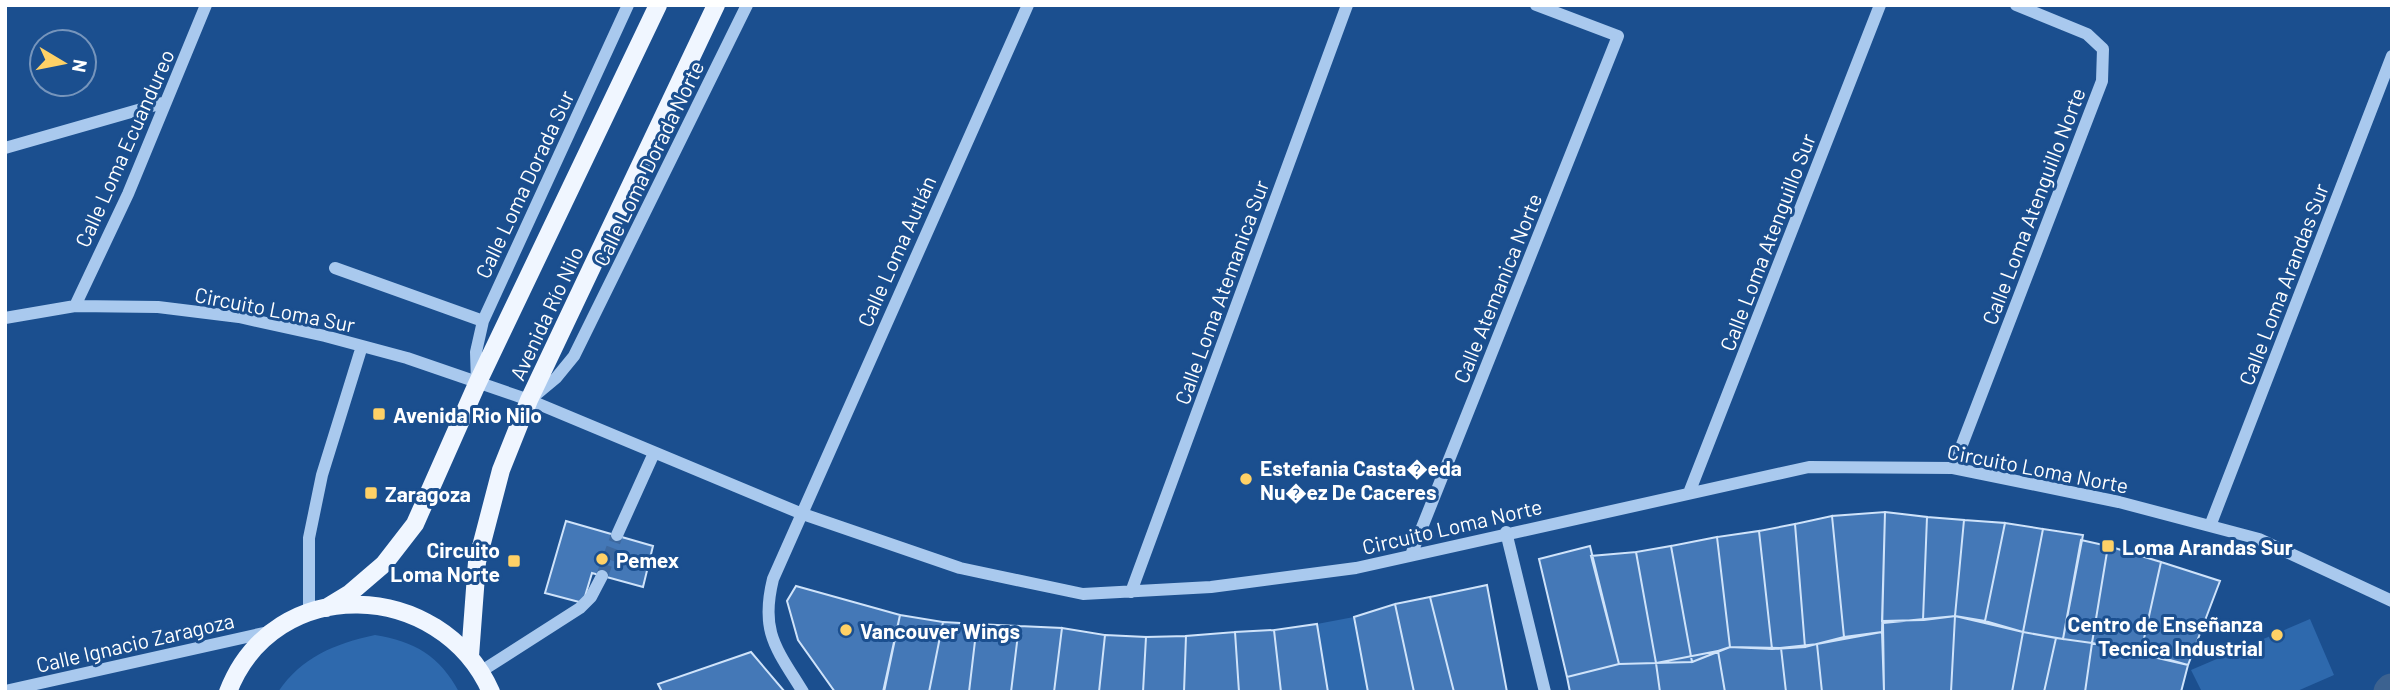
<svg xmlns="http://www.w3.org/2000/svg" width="2397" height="697" font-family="Barlow,sans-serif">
	<rect width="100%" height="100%" fill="#1b4f8f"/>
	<path fill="#2e69ad" d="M1354 617 1368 692H1328L1317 624Z
		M2310 619 2334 675 2295 692H2202L2191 670Z
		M375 635C414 641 440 656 459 692H278C302 657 334 644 375 635Z"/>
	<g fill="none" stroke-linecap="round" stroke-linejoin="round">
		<path stroke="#3c6290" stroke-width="35" d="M2391 692 2392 691"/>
	</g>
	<path fill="#4478b7" stroke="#cfe3fa" stroke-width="2" d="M1885 512 1927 517 1923 620 1882 621Z
		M1885 512 1882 632 1844 637 1832 516Z
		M1832 516 1844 637 1805 647 1795 524Z
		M1927 517 1964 520 1955 616 1923 620Z
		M1964 520 2005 523 1985 621 1955 616Z
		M566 521 653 546 643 587 592 573 583 603 545 593Z
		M2005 523 2043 529 2023 632 1985 621Z
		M1795 524 1805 647 1772 649 1759 531Z
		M2043 529 2083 535 2063 639 2023 632Z
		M1759 531 1772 649 1730 647 1717 537Z
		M1717 537 1730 647 1692 662 1671 546Z
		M2081 540 2108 546 2092 643 2063 639Z
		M1590 546 1619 664 1567 677 1539 559Z
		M1671 546 1692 662 1656 663 1636 552Z
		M2108 546 2161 562 2141 652 2092 643Z
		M1636 552 1656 663 1619 664 1591 556Z
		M2161 562 2220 581 2188 665 2141 652Z
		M1487 585 1507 692H1454L1430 597Z
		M796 586 900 615 883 692H835L798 640 787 601Z
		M1430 597 1454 692H1414L1395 604Z
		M1395 604 1414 692H1368L1354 617Z
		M900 615 943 622 929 692H884Z
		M1955 616 1951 692H1884L1883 623Z
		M1955 616 2023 632 2012 692H1951Z
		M943 622 977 624 969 692H929Z
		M977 624 1019 626 1011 692H969Z
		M1317 624 1328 692H1281L1274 630Z
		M1019 626 1062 628 1054 692H1011Z
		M1062 628 1105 635 1099 692H1054Z
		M1274 630 1281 692H1239L1235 632Z
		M1235 632 1239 692H1184L1186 636Z
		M1882 632 1884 692H1822L1817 644Z
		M2023 632 2056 638 2044 692H2012Z
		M1105 635 1146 637 1143 692H1099Z
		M1186 636 1184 692H1143L1146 637Z
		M2056 638 2092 643 2085 692H2044Z
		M2092 643 2188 665 2181 692H2085Z
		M1817 644 1822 692H1786L1781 648Z
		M1730 647 1781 648 1786 692H1725L1718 651Z
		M1718 651 1725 692H1660L1656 663Z
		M751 652 785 692H662L658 684Z
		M1656 663 1660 692H1570L1567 677 1619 664Z"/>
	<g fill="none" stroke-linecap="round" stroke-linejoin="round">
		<path stroke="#3d69a0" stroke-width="12" stroke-dasharray="12 6" stroke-linecap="butt" d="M602 576 617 535"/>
		<path stroke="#a9c9ee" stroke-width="12" d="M5 148 166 102
			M335 268 483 321
			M75 306 128 194 206 5
			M5 318 75 306 158 307 239 317 325 336 407 358 529 400 800 513 960 568 1083 594 1211 587 1356 568 1809 467 1953 468 2119 502 2259 539 2392 601
			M477 382 476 352 483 321 628 5
			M532 398 556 378 574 356 747 5
			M1953 468 2102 81 2103 49 2087 34 2016 5
			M1689 493 1880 5
			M2210 526 2392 56
			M1506 532 1545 692
			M617 535 654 453
			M1411 555 1618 36 1536 5
			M1131 592 1347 5
			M309 612V538L322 475 362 346
			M480 672 580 608 591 597 602 576
			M5 691 273 631
			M803 692C776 648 760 632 773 579L1028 5"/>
		<path stroke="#f0f6ff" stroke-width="18" d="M326 608 349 594 384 564 415 524 477 384 658 5
			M470 656 477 562 501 470 529 400 716 5
			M228 692C274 572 441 579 491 692"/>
	</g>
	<g fill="#ffd166" stroke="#1b4f8f" stroke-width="2.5">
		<rect x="372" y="407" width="14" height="14" rx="3.5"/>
		<circle cx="1246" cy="479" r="7"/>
		<rect x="364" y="486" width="14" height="14" rx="3.5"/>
		<rect x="2101" y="539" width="14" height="14" rx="3.5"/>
		<circle cx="602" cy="559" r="7"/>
		<rect x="507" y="554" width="14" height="14" rx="3.5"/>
		<circle cx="846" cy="630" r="7"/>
		<circle cx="2277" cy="635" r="7"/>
	</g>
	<g text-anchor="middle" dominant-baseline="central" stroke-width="6" stroke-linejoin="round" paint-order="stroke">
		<g font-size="21" fill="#fff" stroke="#1b4f8f">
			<text transform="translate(124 148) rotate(-66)">Calle Loma Ecuandureo</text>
			<text transform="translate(648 163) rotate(-64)">Calle Loma Dorada Norte</text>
			<text transform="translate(524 184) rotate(-65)">Calle Loma Dorada Sur</text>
			<text transform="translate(2033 206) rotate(-69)">Calle Loma Atenguillo Norte</text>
			<text transform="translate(1767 242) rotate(-69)">Calle Loma Atenguillo Sur</text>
			<text transform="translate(896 251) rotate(-66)">Calle Loma Autlán</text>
			<text transform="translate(2283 284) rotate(-69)">Calle Loma Arandas Sur</text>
			<text transform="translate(1497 288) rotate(-68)">Calle Atemanica Norte</text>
			<text transform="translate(1221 292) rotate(-70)">Calle Loma Atemanica Sur</text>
			<text transform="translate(275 309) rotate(11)">Circuito Loma Sur</text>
			<text transform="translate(546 313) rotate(-65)">Avenida Río Nilo</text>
			<text transform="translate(2038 468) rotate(11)">Circuito Loma Norte</text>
			<text transform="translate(1452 526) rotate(-13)">Circuito Loma Norte</text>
			<text transform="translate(135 642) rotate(-13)">Calle Ignacio Zaragoza</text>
		</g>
		<g font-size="21" font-weight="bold" fill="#fff" stroke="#1b4f8f" text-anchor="start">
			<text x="393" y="414">Avenida Rio Nilo</text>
			<text x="1260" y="467">Estefania Casta�eda<tspan x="1260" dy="24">Nu�ez De Caceres</tspan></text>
			<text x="385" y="493">Zaragoza</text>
			<text x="2122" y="546">Loma Arandas Sur</text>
			<text x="500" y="549" text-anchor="end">Circuito<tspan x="500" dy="24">Loma Norte</tspan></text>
			<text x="616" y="559">Pemex</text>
			<text x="2263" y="623" text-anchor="end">Centro de Enseñanza<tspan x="2263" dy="24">Tecnica Industrial</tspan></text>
			<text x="860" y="630">Vancouver Wings</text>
		</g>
	</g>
	<rect width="2397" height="697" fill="none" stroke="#ffffff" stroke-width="14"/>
	<g transform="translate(63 63) rotate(100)"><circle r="33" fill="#1b4f8f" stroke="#7695bc" stroke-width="2"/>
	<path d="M0-5L12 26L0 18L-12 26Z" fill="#ffd166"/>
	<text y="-10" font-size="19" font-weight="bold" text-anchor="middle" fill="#ffffff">N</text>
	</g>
</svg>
